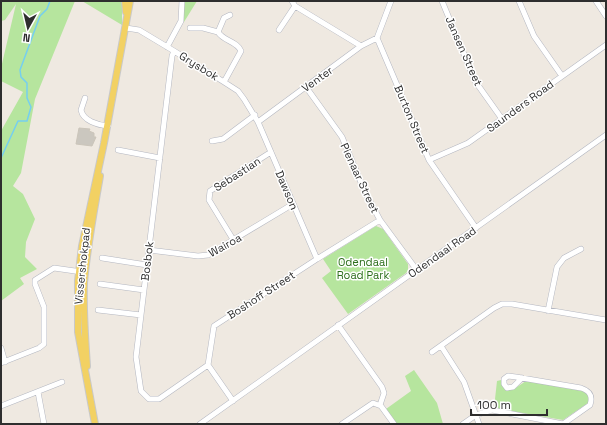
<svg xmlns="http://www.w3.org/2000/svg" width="607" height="425" font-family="'Space Grotesk',sans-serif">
	<rect width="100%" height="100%" fill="#efe9e1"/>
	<path fill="#b6e59e" d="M1 1H75L35 99 21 173 13 186 23 194 35 219 26 242 25 257 37 269 20 278 24 284 1 301V131L23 92 1 81V68L16 4 5 20 1 21Z
		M82 1H122V25Z
		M184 1H197L184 22 183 21Z
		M376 226 383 229 408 264V270L406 273 348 314 322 278 331 271 323 259Z
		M414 370 437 403 443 424H397L386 409 411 391 405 376Z
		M501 380 503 387 514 389 526 381 583 391 588 394V403L563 420 494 408 497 381Z"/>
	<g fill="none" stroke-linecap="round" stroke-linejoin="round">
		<path stroke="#75cff0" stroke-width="1.5" d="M1 158 18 121H27L31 107 27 98V83L21 77 20 70 40 16 47 9 50 1"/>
	</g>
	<path fill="#cbc7bf" stroke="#cbc5ba" d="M79 128 90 129 89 131 94 133V137H96L92 146 76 144Z"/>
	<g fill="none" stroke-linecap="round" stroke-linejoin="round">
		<defs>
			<path id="minor" d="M292 1 295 6 361 46
				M391 1 377 38 429 160 476 228
				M442 1 475 81 502 119
				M519 1 534 36 562 76
				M596 1 606 16
				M126 28 139 30 174 51 224 82 238 91 244 99 258 122 317 259
				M190 28H203L218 32
				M279 30 295 6
				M167 47 181 21 182 1
				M174 51 172 56 136 357 141 391 149 399H159L208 365
				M224 82 241 51C237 41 223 41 218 32L224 18 230 15
				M306 87 342 137 365 192 380 220 416 269
				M85 98 81 110C83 121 98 125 108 126
				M258 122 361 46 377 38
				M212 141 223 139 255 115
				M118 150 160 158
				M429 160 468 143 606 45
				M234 241 209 200 210 191 271 152
				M149 250 198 256 208 255 293 204
				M102 258 147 265
				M100 284 144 290
				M98 310 141 315
				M548 311 557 267 564 258 581 249
				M338 325 382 387 384 393 380 405
				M441 346 464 382 479 424
				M1 348 5 362
				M432 352 494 308 502 304H512L606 320
				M1 363 39 348 44 344V307L35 284V280L54 268 82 272
				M522 378 513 387 507 388 504 384V379L508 376 516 377 581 388C590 391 593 396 590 405L563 424
				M38 392 44 424
				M233 401 208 365 214 326 317 259 380 220
				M1 406 62 382
				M200 424 606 135
				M342 424 373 403 381 406 394 424
				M463 424 476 415 492 410 563 424"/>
			<path id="major" d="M125 1 126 12
				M87 366C85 338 83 310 84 283 87 247 94 211 100 176
				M95 424 78 332V281L82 246 104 143 130 1"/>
		</defs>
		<use href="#minor" stroke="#b4b7c1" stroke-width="6"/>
		<use href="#major" stroke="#c9c9c9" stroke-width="8"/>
		<use href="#minor" stroke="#fff" stroke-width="5"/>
		<use href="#major" stroke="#f2d163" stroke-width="6"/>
	</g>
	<g text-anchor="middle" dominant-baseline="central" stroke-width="3" stroke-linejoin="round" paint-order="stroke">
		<g font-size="11" fill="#2e2e2e" stroke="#fff">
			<text transform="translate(464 51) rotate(66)">Jansen Street</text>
			<text transform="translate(199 66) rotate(32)">Grysbok</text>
			<text transform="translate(317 79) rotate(-36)">Venter</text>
			<text transform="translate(520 106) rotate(-36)">Saunders Road</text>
			<text transform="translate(412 119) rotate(67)">Burton Street</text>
			<text transform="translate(237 174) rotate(-33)">Sebastian</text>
			<text transform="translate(360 178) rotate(65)">Pienaar Street</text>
			<text transform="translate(287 190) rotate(67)">Dawson</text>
			<text transform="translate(225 245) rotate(-29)">Wairoa</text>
			<text transform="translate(442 252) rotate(-35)">Odendaal Road</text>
			<text transform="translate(147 261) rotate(-83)">Bosbok</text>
			<text transform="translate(82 266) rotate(-84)">Vissershokpad</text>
			<text transform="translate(261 295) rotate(-33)">Boshoff Street</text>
		</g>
		<g font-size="11" fill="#2c6e1b" stroke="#fff">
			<text x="363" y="262">Odendaal<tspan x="363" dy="13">Road Park</tspan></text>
		</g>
	</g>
	<rect width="607" height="425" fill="none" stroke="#2e2e2e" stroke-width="4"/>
	<g transform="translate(28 28) rotate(188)" stroke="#ffffff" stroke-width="3" paint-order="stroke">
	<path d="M0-3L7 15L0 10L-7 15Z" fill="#2e2e2e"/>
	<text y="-6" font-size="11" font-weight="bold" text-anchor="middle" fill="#2e2e2e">N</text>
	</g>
	<path d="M471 409v6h76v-6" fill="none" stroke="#2e2e2e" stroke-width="2"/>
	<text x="477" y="409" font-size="12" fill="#2e2e2e" stroke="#ffffff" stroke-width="3" paint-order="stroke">100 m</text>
</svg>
